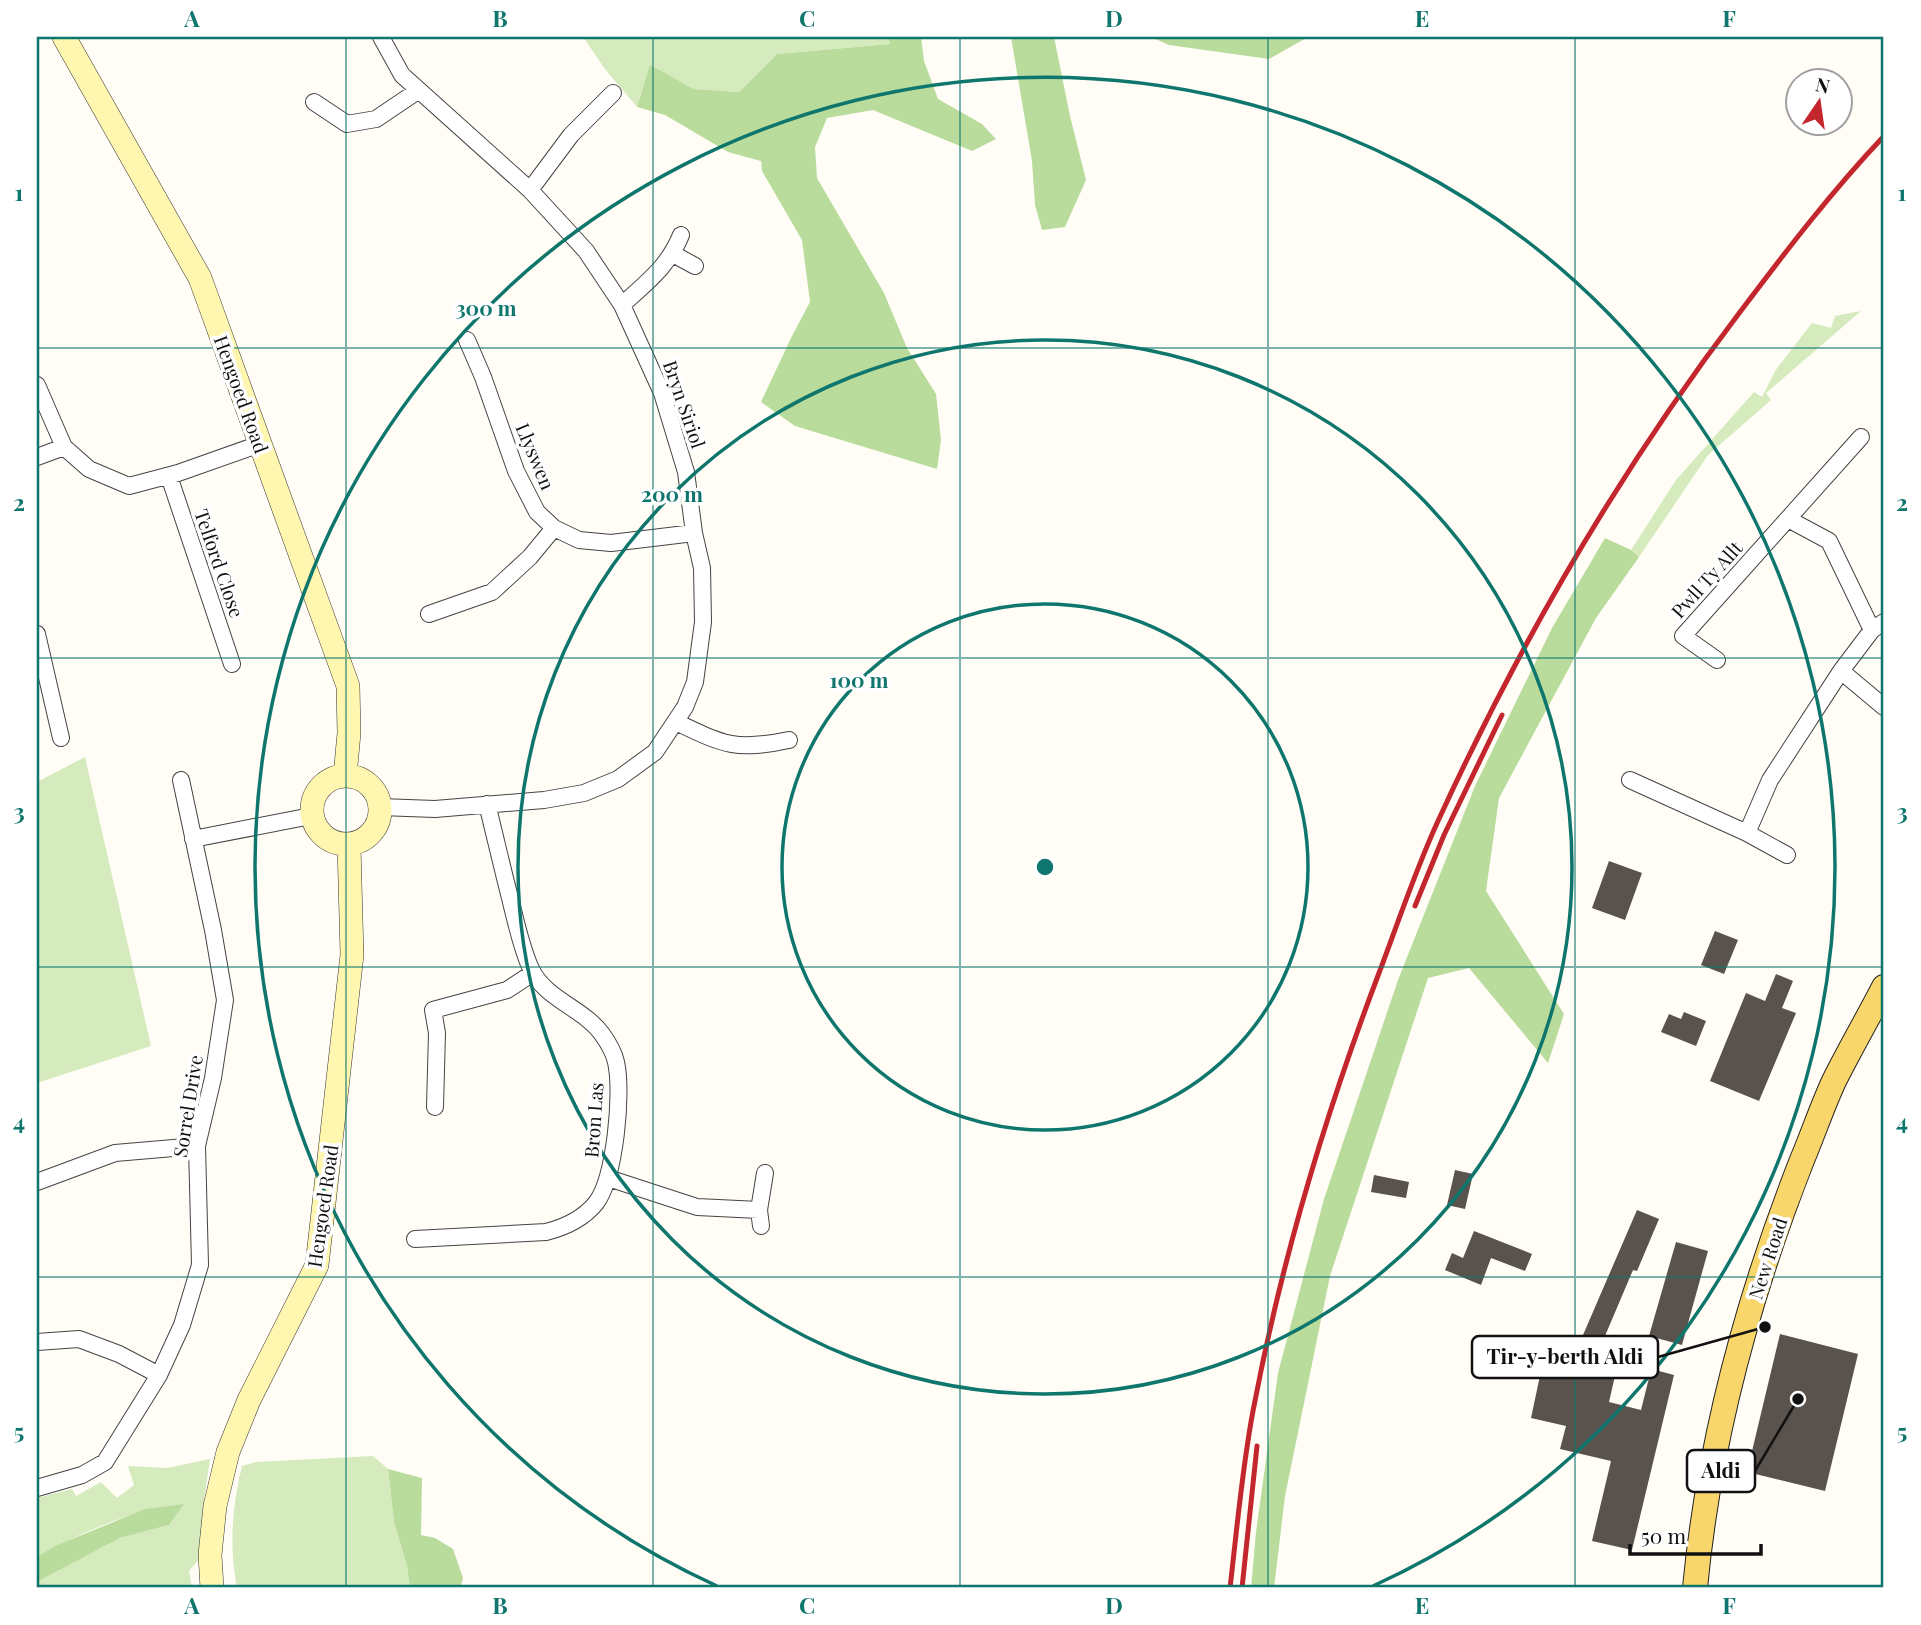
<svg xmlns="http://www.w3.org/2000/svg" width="1921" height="1625" font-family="'Playfair Display',serif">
	<rect width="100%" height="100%" fill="#fffdf5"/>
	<path fill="#d5ebbd" d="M583 37H888L890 44 777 54 739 92 694 89 650 66 637 107 605 69Z
		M1861 311 1766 393 1771 400 1708 455 1639 557 1631 550 1676 480 1754 392 1762 397 1775 371 1812 323 1831 328 1835 316Z
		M85 757 151 1046 37 1083V782Z
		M373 1456 388 1469 394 1522 407 1566 410 1588H237C229 1548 232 1506 242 1466L256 1462Z
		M210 1459 203 1506 200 1558 189 1571 192 1588H37V1582L120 1538 169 1525 183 1505C139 1506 76 1535 37 1557V1498L72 1489 76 1496 101 1482 117 1498 134 1485 128 1466 167 1468Z"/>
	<path fill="#b9dc9c" d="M888 37H921L924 61 938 99 982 124 996 139 972 151 873 110 827 118 815 147 817 178 884 293 907 348 936 394 941 440 937 469 795 426 761 402 791 338 810 302 802 240 762 171 761 161 728 152 665 115 637 107 650 65 694 89 739 92 777 54 890 44Z
		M1011 37H1054L1070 116 1086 180 1065 227 1042 230 1035 205 1032 161Z
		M1151 37H1308L1269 59 1169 45Z
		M1605 538 1631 550 1639 557 1596 618 1499 798 1486 891 1564 1014 1548 1063 1469 968 1428 978 1330 1276 1285 1496 1274 1588H1251L1256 1532 1278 1373 1324 1199 1398 980 1475 786 1552 628Z
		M388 1469 422 1478 421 1535 435 1538 453 1549 463 1578 460 1588H410L407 1566 394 1522Z
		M184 1504 169 1525 120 1538 37 1582V1557L55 1546 145 1509Z"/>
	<path fill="#5a524d" d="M1609 861 1642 873 1625 920 1592 908Z
		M1715 931 1738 940 1724 974 1701 965Z
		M1776 974 1793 981 1782 1008 1796 1013 1759 1101 1710 1081 1746 993 1765 1001Z
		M1684 1012 1706 1021 1696 1046 1661 1032 1669 1014 1681 1019Z
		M1455 1170 1473 1174 1465 1209 1447 1205Z
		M1374 1175 1409 1182 1406 1198 1371 1192Z
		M1637 1210 1659 1219 1637 1271 1633 1270 1602 1343 1583 1335Z
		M1474 1231 1532 1254 1525 1271 1491 1258 1481 1285 1445 1270 1452 1253 1463 1258Z
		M1676 1242 1708 1251 1682 1345 1649 1336Z
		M1780 1334 1858 1354 1825 1491 1747 1472Z
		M1545 1352 1617 1367 1609 1402 1641 1410 1650 1374 1657 1376 1659 1371 1674 1375 1632 1550 1592 1541 1611 1461 1560 1449 1566 1426 1531 1418Z"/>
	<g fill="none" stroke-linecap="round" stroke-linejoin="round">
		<defs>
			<path id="street" d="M314 102 347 124 376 119 419 90
				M530 190 571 135 613 93
				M673 254 695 266
				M622 305C647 282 668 267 681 235
				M467 340 483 377 516 471 537 512 554 528 579 540 611 543 694 533
				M37 385 64 447 89 469 129 486 178 473 260 444
				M37 457 64 447
				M169 476 232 664
				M1788 519 1829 541 1872 630
				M429 614 492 592 530 557 554 528
				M1884 622 1872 630 1841 671 1884 707
				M37 634 61 738
				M1717 660 1683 636 1861 437
				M676 722C724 745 736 751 789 740
				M1630 780 1747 833 1787 855
				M380 807 435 809 544 800 584 793 618 779 655 752 685 707 695 682 703 622 702 568 694 533 686 472 662 393 622 305 586 251 530 190 402 75 381 37
				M1747 833 1770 780 1841 671
				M193 839 311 816
				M435 1107 437 1033 433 1010 507 990 533 973
				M608 1178 697 1207 759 1210
				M37 1182 115 1153 197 1146
				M761 1226 759 1210 765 1173
				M415 1239 546 1232C566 1227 583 1219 596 1203 615 1178 623 1093 616 1062 614 1053 607 1041 602 1034 583 1008 545 999 531 969 521 947 516 922 510 898 502 867 495 836 487 804
				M37 1342 79 1339 119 1354 159 1375
				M37 1488 82 1475 105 1462 159 1375 182 1325 200 1265 197 1146 213 1078 225 1000 213 930 181 780"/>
			<path id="secondary" d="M64 37 200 278 348 686 349 733 345 776
				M312 810a34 34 0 1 1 68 0a34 34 0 1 1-68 0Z
				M212 1588 210 1555 215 1506 228 1452 249 1400 317 1265 352 955 349 845"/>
			<path id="primary" d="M1695 1588C1709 1441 1748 1297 1802 1160 1813 1134 1822 1107 1834 1081 1850 1049 1868 1018 1884 987"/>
		</defs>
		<use href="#street" stroke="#444" stroke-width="18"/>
		<use href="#secondary" stroke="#333" stroke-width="24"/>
		<use href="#primary" stroke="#222" stroke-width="26"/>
		<use href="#street" stroke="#fff" stroke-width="16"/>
		<use href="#secondary" stroke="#fff6b0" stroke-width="23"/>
		<use href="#primary" stroke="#f9d66b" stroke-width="24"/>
		<path stroke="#c4262e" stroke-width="5" d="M1415 906 1444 835 1502 715
			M1230 1588C1237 1529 1242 1469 1253 1411 1281 1262 1325 1115 1379 973 1398 923 1415 871 1438 821 1521 640 1619 471 1740 312 1786 251 1832 191 1884 136
			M1242 1588 1257 1446"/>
	</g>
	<path fill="none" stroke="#0f766e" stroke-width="2" stroke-opacity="0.55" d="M346 37V1588M653 37V1588M960 37V1588M1268 37V1588M1575 37V1588M37 348H1884M37 658H1884M37 967H1884M37 1277H1884"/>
	<g fill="none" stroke="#0f766e" stroke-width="3.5">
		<circle cx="1045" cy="867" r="263"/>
		<circle cx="1045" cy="867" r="527"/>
		<path d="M717 1586A790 790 0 1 1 1373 1586"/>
	</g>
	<g text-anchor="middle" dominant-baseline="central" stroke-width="7" stroke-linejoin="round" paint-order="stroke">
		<g font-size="19" fill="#111" stroke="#fff">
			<text transform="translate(242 394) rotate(70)">Hengoed Road</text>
			<text transform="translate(685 404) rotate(71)">Bryn Siriol</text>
			<text transform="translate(536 456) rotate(67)">Llyswen</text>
			<text transform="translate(220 563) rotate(71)">Telford Close</text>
			<text transform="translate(1706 579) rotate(-48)">Pwll Ty Allt</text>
			<text transform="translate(187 1106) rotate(-81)">Sorrel Drive</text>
			<text transform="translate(593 1120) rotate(-86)">Bron Las</text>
			<text transform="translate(322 1206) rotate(-82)">Hengoed Road</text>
			<text transform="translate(1767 1258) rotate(-72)">New Road</text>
		</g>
	</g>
	<circle cx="1045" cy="867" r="10" fill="#0f766e" stroke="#fff" stroke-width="3.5"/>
	<g font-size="21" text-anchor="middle" font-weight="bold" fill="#0f766e" stroke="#fff" stroke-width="7" stroke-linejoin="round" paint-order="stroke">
		<text x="486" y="316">300 m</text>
		<text x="672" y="502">200 m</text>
		<text x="859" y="688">100 m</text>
	</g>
	<path fill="none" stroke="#111" stroke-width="2.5" d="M1765 1327L1658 1357M1798 1399L1755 1471"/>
	<g fill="#111" stroke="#fff" stroke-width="2.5">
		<circle cx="1765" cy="1327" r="7"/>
		<circle cx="1798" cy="1399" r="7"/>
	</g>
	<g fill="#fff" stroke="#111" stroke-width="2.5">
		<rect x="1472" y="1336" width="186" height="42" rx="7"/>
		<rect x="1687" y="1450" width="68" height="42" rx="7"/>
	</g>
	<g font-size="21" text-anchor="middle" font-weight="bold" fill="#111">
		<text x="1565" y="1364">Tir-y-berth Aldi</text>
		<text x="1721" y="1478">Aldi</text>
	</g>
	<rect width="1921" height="1625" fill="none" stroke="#ffffff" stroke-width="77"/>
	<g transform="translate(1819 102) rotate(13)"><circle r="33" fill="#ffffff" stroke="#a0a0a0" stroke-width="2"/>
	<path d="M0-5L12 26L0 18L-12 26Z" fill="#c4262e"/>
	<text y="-10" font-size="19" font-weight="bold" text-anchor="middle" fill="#111111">N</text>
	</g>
	<path d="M1630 1544v10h131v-10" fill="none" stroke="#111111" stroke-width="3.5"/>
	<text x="1641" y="1544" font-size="21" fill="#111111" stroke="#ffffff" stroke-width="5" paint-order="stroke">50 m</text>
	<rect x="38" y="38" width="1844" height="1548" fill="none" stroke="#0f766e" stroke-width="2.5"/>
	<g font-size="23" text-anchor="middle" font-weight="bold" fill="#0f766e">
		<text x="192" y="27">A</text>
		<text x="500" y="27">B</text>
		<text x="807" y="27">C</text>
		<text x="1114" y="27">D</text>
		<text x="1422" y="27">E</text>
		<text x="1729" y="27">F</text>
		<text x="19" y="201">1</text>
		<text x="1902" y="201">1</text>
		<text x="19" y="511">2</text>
		<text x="1902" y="511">2</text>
		<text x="19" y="820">3</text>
		<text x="1902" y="820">3</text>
		<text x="19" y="1130">4</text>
		<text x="1902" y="1130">4</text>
		<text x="19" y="1440">5</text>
		<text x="1902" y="1440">5</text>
		<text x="192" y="1614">A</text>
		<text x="500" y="1614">B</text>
		<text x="807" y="1614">C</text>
		<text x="1114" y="1614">D</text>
		<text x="1422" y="1614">E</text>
		<text x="1729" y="1614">F</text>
	</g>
</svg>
